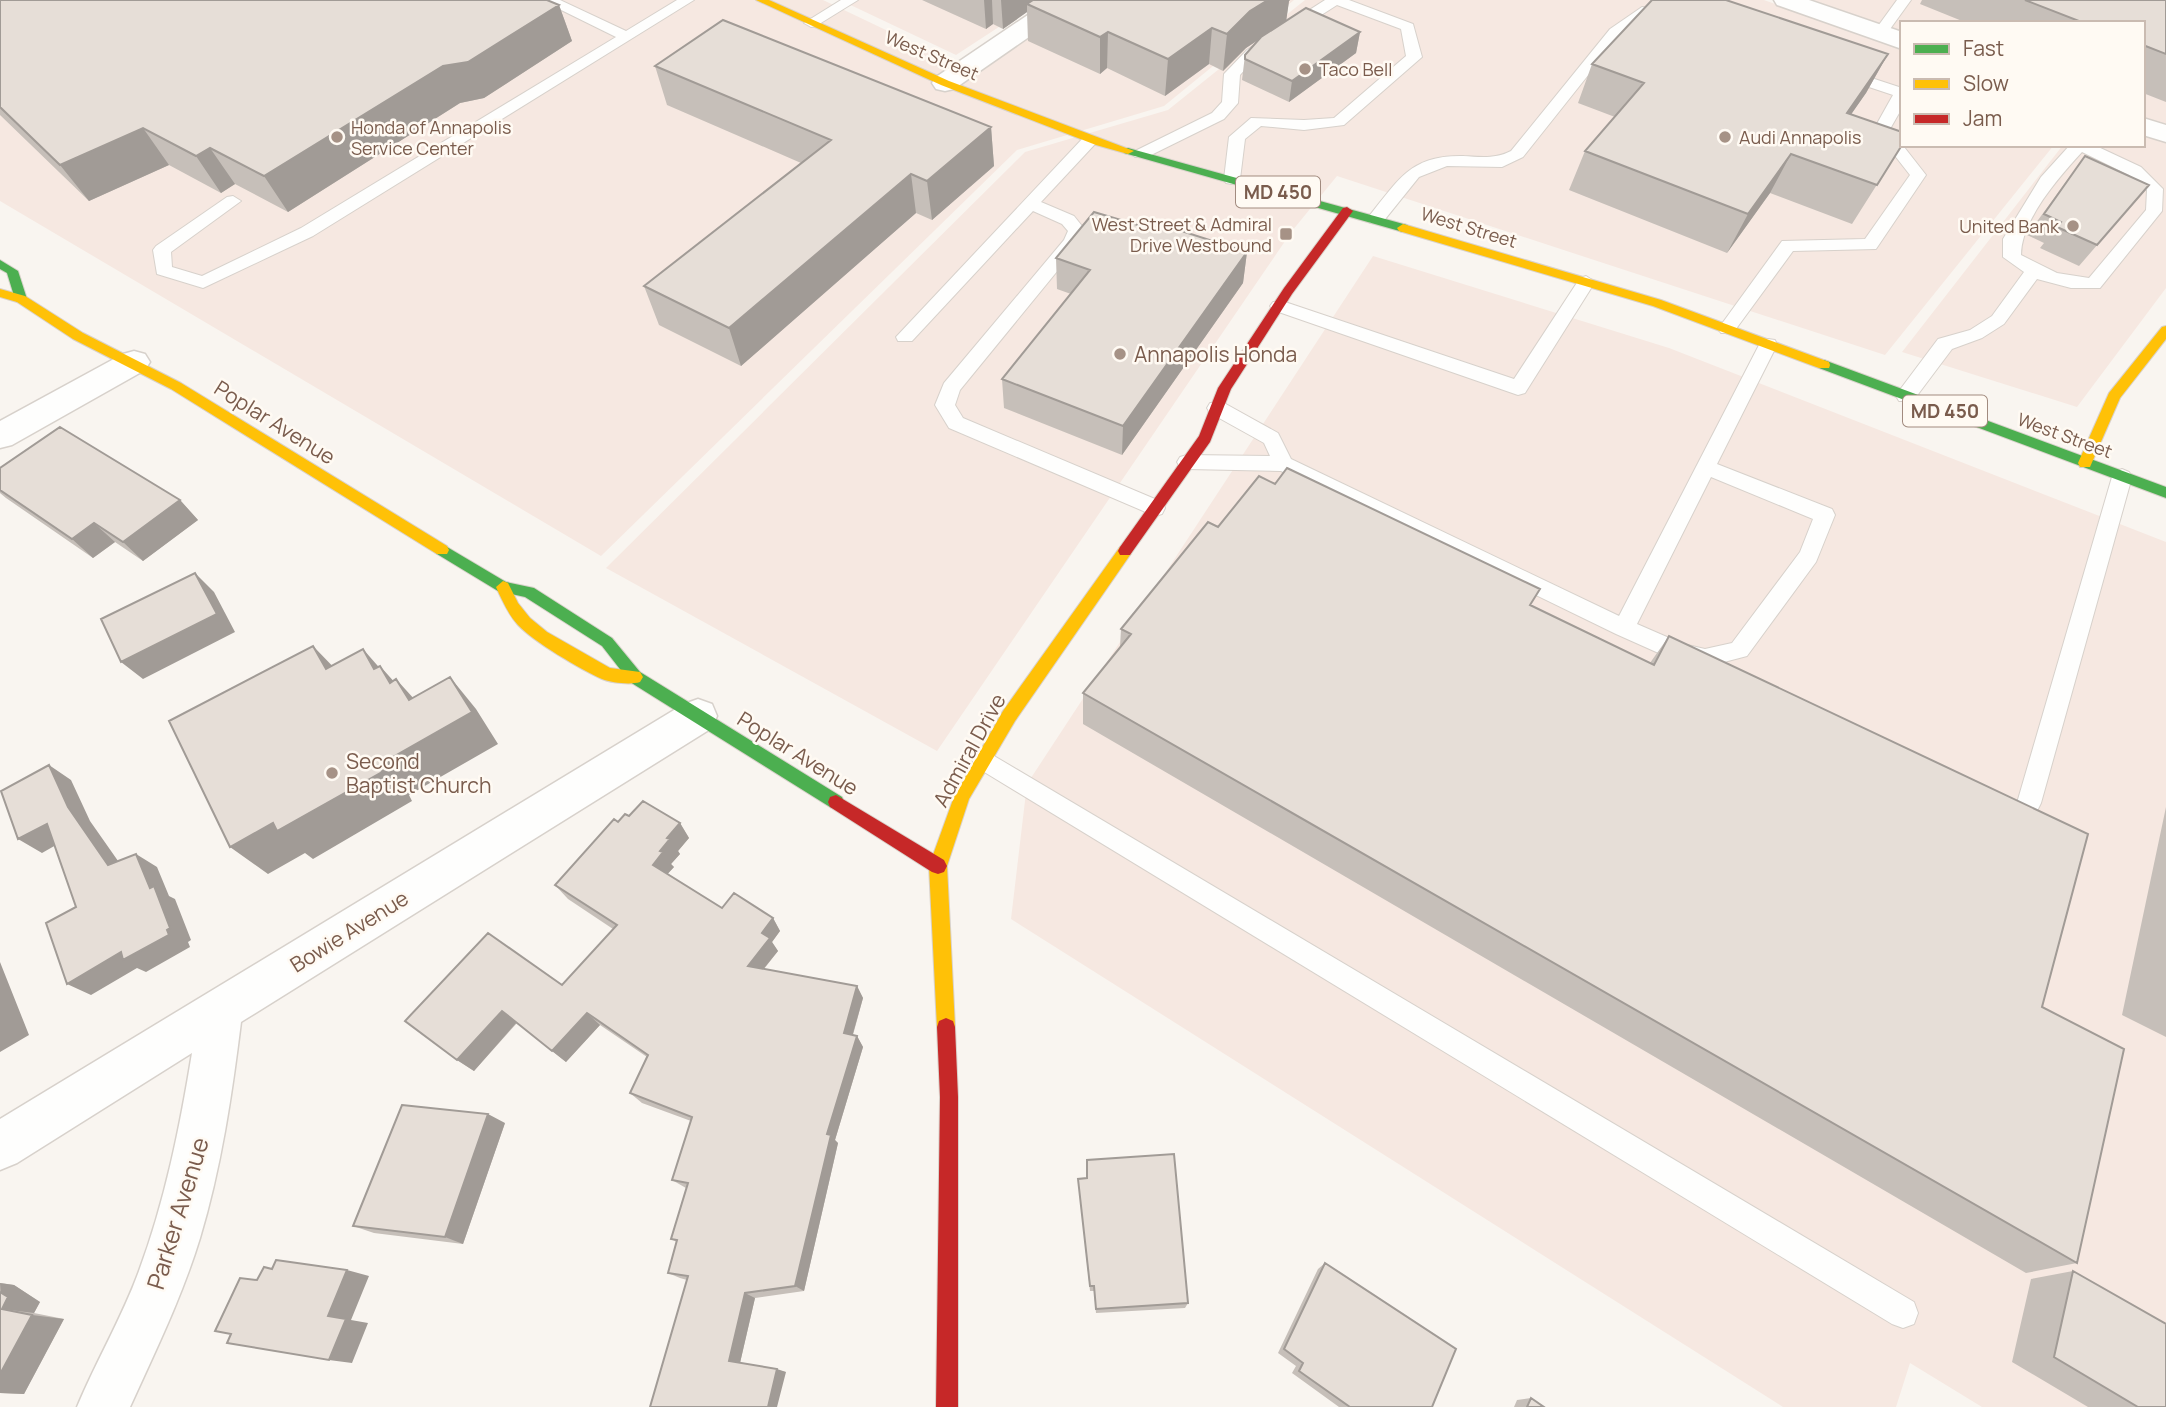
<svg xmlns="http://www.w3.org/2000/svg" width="2166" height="1407" font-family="Manrope,sans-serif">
	<rect width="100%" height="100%" fill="#f9f5f0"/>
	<path fill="#f6e8e1" d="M0 0H823L976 73 1077 0H1294L1164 106 1017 150 601 556 0 201Z
		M840 0H1040L956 55Z
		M1305 0H1764L1902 49V145H2054L1885 355 1337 176 1292 231 937 751 606 568 1025 152 1168 110Z
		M1779 0H2166V288L2077 407 1902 352 2063 145H2143V23H1902V46Z
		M1373 256 1669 348 2166 542V1407H1982L1910 1363 1896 1407H1783L1011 919 1027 784Z"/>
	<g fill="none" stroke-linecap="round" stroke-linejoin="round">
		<defs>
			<path id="lane" d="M541 0H560L626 31 677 0H694L313 236 203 288 157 274 153 250 156 246 227 197 233 196 241 201 171 252 172 267 202 276 301 228 616 37Z
				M841 0H858L816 26 811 27 804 23Z
				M1325 0H1349L1413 24 1422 57 1344 125 1304 130 1261 126 1245 139 1240 179 1232 184 1226 183 1224 179 1229 137 1251 118 1304 120 1334 118 1406 56 1401 29 1337 5 1257 56 1240 75 1238 103 1224 119 1147 157H1135L1133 154 1135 151 1212 113 1222 102 1224 74 1247 50Z
				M1897 0H1911L1885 36H1875L1873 33Z
				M1642 7 1669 11 1676 15 1669 19 1645 16 1620 35 1523 157 1502 167 1447 166 1419 177 1382 223H1370L1367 219 1370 215C1399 179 1411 155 1463 156 1480 157 1496 159 1511 151L1610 29Z
				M1844 69 1902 88V108L1890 129 1926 175 1876 249 1793 251 1733 333H1721L1718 329 1721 325 1782 241 1865 239 1910 175 1874 129 1893 95 1839 77 1836 74 1839 71Z
				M1090 135 1098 140 1096 143 1041 202 1074 216 1086 231 1081 242 960 390 955 405 963 418 1162 502 1165 508 1162 514 1155 516 949 428 935 405 944 383 1064 240 1068 231 1062 224 1033 211 912 341H898L896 337 1084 137Z
				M2070 145H2094L2141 167 2163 189 2162 211 2100 288H2071L2037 279 2004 324 1982 338 1952 349 1913 401H1899L1896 396 1899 391 1938 339 1970 330 1992 316 2024 272 2003 257V239L2041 177ZM2082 152 2129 175 2147 190 2146 210 2089 278 2057 273 2021 255C2021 220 2059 177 2082 152Z
				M1586 276 1595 282 1525 393 1518 395 1273 310 1270 306 1273 302H1285L1514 379 1580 278Z
				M1768 339 1775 340 1777 345 1717 464 1832 509 1835 515 1816 562 1747 656 1705 667 1672 659 1616 634 1281 471 1187 469 1180 467 1177 462 1180 457 1187 455 1270 456 1264 443 1210 413 1207 408 1210 403H1224L1278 433 1291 459 1619 616 1759 345 1761 340ZM1711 477 1813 519 1800 552 1732 643 1705 649 1683 644 1637 624Z
				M2122 469 2129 472 2132 477 2041 803 2037 811 2029 814 2021 811 2017 803 2112 477 2115 472Z
				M984 750 1914 1302 1918 1313 1914 1324 1903 1328 1892 1324 976 767 972 760 976 753Z"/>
			<path id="street" d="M1050 0H1078L1075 5 954 89 945 91 936 89 932 83 936 77Z
				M1774 0H1809L1902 32V49L1777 5Z
				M2143 118 2166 125V142L2143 135Z
				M134 351 145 354 150 362 145 370 12 445 0 448V421L123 354Z
				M698 699 712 704 717 716 712 728 241 1022C232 1095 221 1168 200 1238 182 1297 155 1352 130 1407H77C96 1361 122 1318 139 1271 165 1201 180 1127 192 1053L17 1163 0 1170V1119L684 704Z"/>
			<path id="fast" d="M1128 148 1407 225 1409 228 1403 232 1124 153V149Z
				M0 260 18 271 27 299 25 302H17L15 299 7 273 0 269Z
				M1824 360 2166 487V498L1819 368V362Z
				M442 544 506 582 534 588 612 638 640 672 842 797 844 802 842 807 836 809 830 807 630 682 602 646 525 597 498 591 437 554 435 550 437 546Z"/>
			<path id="slow" d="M756 0H769L949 81 1134 151 1128 154 1096 145 941 85Z
				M1403 224 1661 300 1829 362 1830 365 1829 368H1819L1653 306 1399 231 1397 228Z
				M0 289 25 296 83 333 181 383 447 546 449 550 447 554H437L171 389 73 339 17 302 0 297Z
				M2166 326V339L2120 398 2090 467H2080L2078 463 2109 393 2162 327Z
				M1125 545 1132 551 1130 555 1015 721 969 799 947 866 955 1027 953 1033 946 1036 939 1033 937 1027 929 866 954 797 1003 711 1120 547Z
				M503 581 508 583 518 603 530 618 547 632 610 668 640 672 643 677 640 682C631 685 612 683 602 679 580 669 534 642 518 625 508 614 502 600 496 587Z"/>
			<path id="jam" d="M1347 207 1353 211 1292 294 1231 389 1210 442 1130 555H1120L1118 551 1120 547 1199 436 1218 388 1284 288 1343 208Z
				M836 795 944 860 947 866 944 872 938 874 932 872 830 807 828 802 830 797Z
				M946 1018 953 1021 955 1027 958 1097V1407H936L940 1097 937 1027 939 1021Z"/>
		</defs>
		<use href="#lane" stroke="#d7d1cb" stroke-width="2"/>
		<use href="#street" stroke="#d7d1cb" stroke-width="3"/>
		<use href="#fast" stroke="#d9d2cb" stroke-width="2"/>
		<use href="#slow" stroke="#d9d2cb" stroke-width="2"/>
		<use href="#jam" stroke="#d9d2cb" stroke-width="2"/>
		<use href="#lane" fill="#fefefd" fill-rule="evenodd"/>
		<use href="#street" fill="#fefefd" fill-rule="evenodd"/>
		<use href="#fast" fill="#4caf50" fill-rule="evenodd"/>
		<use href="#slow" fill="#ffc107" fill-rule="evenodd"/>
		<use href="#jam" fill="#c62828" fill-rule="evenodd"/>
	</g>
	<path fill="#c6bfb9" d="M0 0 559 5 572 41 484 98 460 103 288 212 235 184 221 193 169 165 89 201 0 115Z
		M922 0H1290L1289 1 1286 21 1360 32 1356 53 1289 102 1242 80 1245 55 1259 39 1246 48 1223 71 1209 64 1165 96 1107 68 1100 74 1028 41 1027 12 1003 29 993 24 986 29Z
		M1922 0H2166V102L2143 93V23H1967L1920 4Z
		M1888 54 1866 93 1851 114 1902 145 1852 224 1770 193 1727 253 1569 190 1585 151 1615 117 1578 103 1592 64Z
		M655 66 991 127 994 166 932 220 916 213 741 366 659 325 644 286 801 163 667 105Z
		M2085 156 2149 185 2079 266 2040 248 2044 243 2027 235Z
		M1151 229 1247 252 1243 283 1122 455 1004 408 1002 379 1071 294 1057 289 1056 258Z
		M0 468 180 500 198 520 143 561 115 542 93 558 6 498 0 493Z
		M1218 527 1531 606 1650 663 1669 636 2042 1007 2077 1263 2026 1273 1083 724V693L1120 647 1121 629Z
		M2166 807V1037L2122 1015Z
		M629 816 680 823 689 838 678 851 680 854 671 864 674 867 667 874 722 908 773 918 780 931 772 942 778 951 764 969 857 986 863 998 853 1035 857 1036 863 1047 835 1140 838 1143 804 1291 755 1298 740 1363 786 1372 650 1407 687 1280 680 1278 668 1273 677 1242 671 1239 686 1188 672 1180 691 1121 642 1103 630 1093 647 1057 600 1025 566 1062 517 1023 474 1071 457 1060 562 985 613 929 568 899 555 885 618 822Z
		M505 1123 463 1244 374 1233 353 1226Z
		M1078 1179 1188 1303 1185 1308 1096 1313 1094 1291H1090Z
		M1325 1263 1432 1407H1339L1292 1373 1296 1366 1278 1353 1318 1269Z
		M2073 1271 2166 1407H2088L2012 1362 2031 1279Z
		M0 1283 14 1285 40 1302 34 1313 64 1319 24 1394 0 1393Z
		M1531 1398 1544 1407H1514L1517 1400Z"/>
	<path fill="#a19b96" d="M984 0H992L993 24 986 29Z
		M1001 0H1045L1027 4V12L1003 29Z
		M1268 0H1290L1289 1 1286 22 1246 48 1223 71 1227 34 1250 11Z
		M559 5 572 41 484 98 460 103 288 212 264 176 443 66Z
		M1212 28 1209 64 1165 96 1168 59Z
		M1108 32 1107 68 1100 74V37Z
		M1360 32 1356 53 1289 102 1292 81Z
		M1888 54 1866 93 1825 152 1847 113Z
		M991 127 994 166 932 220 927 181Z
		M143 128 169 165 89 201 60 165Z
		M210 148 235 184 221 193 196 156Z
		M1791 154 1770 193 1727 253 1748 214Z
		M911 174 916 213 741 366 729 328Z
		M1247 252 1243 283 1122 455 1123 426Z
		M180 500 198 520 143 561 123 542Z
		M94 523 115 542 93 558 72 539Z
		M195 573 214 592 235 632 143 679 121 662Z
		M313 646 344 678 326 669Z
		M363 649 384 673 380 666 406 695 396 679 425 711 437 731 374 669Z
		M450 677 476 709 498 744 409 795 412 801 313 859 305 853 268 874 230 847 379 765Z
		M49 765 71 780 90 821 130 878 108 865 68 807Z
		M680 823 689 838 678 851 680 854 671 864 674 867 663 879 653 865 667 838Z
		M47 824 70 837 42 853 18 839Z
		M136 854 157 867 169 896 175 899 191 940 188 942 190 947 146 972 137 968 91 995 67 984 150 888Z
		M773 918 780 931 772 942 778 951 756 978 748 966 762 933Z
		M0 962 29 1035 0 1052Z
		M857 986 863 998 850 1044 844 1033Z
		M502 1011 517 1022 474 1071 457 1060Z
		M587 1013 600 1025 566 1062 552 1051Z
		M857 1036 863 1047 835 1140 838 1143 804 1291 795 1286 827 1134Z
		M488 1114 505 1123 463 1244 445 1237Z
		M347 1270 369 1276 351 1320 368 1323 352 1363 329 1360 328 1316Z
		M0 1283 14 1285 40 1302 34 1313 2 1309Z
		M745 1293 755 1298 740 1363 729 1361Z
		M32 1315 64 1319 24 1394 0 1393V1374Z
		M777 1369 786 1372 777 1407H768Z"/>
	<path fill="#e6ded7" stroke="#a19b96" stroke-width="2" d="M0 0H547L559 5 468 62 443 66 264 176 210 148 196 156 143 128 60 165 0 107Z
		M1033 0H1268L1250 11 1227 34 1212 28 1168 59 1108 32 1100 37 1027 4Z
		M1652 0H1726L1888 54 1847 113 1902 132V145L1877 185 1791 154 1748 214 1585 151 1644 83 1592 64Z
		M2025 0H2166V54L2143 45V23H2084Z
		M1306 8 1360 32 1292 81 1245 59V55L1261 37Z
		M723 20 991 127 927 181 911 174 729 328 644 286 831 140 655 66Z
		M2085 156 2149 185 2097 245 2057 227 2061 222 2044 214Z
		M1094 212 1151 229 1163 225 1247 252 1123 426 1002 379 1090 270 1056 258Z
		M60 427 180 500 123 542 94 523 72 539 0 490V468Z
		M1287 468 1540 589 1530 605 1654 665 1669 636 2088 834 2042 1007 2124 1049 2077 1263 1083 693 1131 634 1121 629 1208 522 1218 527 1259 476 1275 484Z
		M195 573 217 614 121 662 101 619Z
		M313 646 326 669 363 649 374 669 380 666 390 683 396 679 409 700 450 677 472 712 379 765 382 772 277 831 273 823 230 847 169 721Z
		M49 765 68 807 108 865 136 854 150 888 154 886 170 928 167 930 169 935 123 960 121 952 67 984 46 923 76 907 47 824 18 839 1 791Z
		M643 801 680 823 667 838 670 839 660 851 663 852 653 865 722 908 734 893 773 918 762 933 770 938 748 966 857 986 844 1033 857 1036 827 1134 831 1135 795 1286 745 1293 729 1361 777 1369 768 1407H650L688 1276 668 1273 677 1240 671 1239 688 1183 672 1180 692 1117 630 1093 648 1055 587 1013 552 1051 502 1011 457 1060 405 1021 488 933 562 985 617 925 555 885 614 819 618 822 625 814 629 816Z
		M402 1105 488 1114 445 1237 353 1226Z
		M1174 1154 1188 1303 1096 1309 1094 1286H1090L1078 1179 1087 1178V1160Z
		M276 1260 347 1270 328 1316 346 1319 329 1360 227 1343 231 1334 215 1331 240 1278 257 1280 264 1267 272 1269Z
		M1325 1263 1456 1349 1432 1407H1350L1299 1371 1303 1363 1284 1349Z
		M2073 1271 2166 1324V1407H2138L2054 1357Z
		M0 1292 8 1297 2 1309 32 1315 0 1374Z
		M1531 1398 1544 1407H1527Z"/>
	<g fill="#a69286" stroke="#fffaf3" stroke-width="2.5">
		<circle cx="1305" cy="69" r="7"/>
		<circle cx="337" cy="137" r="7"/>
		<circle cx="1725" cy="137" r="7"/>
		<circle cx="2073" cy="226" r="7"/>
		<rect x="1279" y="227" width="14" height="14" rx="3.5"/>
		<circle cx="1120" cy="354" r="7"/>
		<circle cx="332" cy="773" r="7"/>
	</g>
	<g text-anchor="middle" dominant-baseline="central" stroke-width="5" stroke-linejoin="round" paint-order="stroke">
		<g font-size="18" fill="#7a5c4d" stroke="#fffaf3">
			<text transform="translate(932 55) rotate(23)">West Street</text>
			<text transform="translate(1469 227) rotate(17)">West Street</text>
			<text transform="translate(2065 435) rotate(20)">West Street</text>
		</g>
		<g font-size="18" fill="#7a5c4d" stroke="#fffaf3" text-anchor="start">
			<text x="1319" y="69">Taco Bell</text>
			<text x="351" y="127">Honda of Annapolis<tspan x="351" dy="21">Service Center</tspan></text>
			<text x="1739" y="137">Audi Annapolis</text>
			<text x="1272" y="224" text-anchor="end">West Street &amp; Admiral<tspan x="1272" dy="21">Drive Westbound</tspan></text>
			<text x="2059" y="226" text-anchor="end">United Bank</text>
		</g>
		<g fill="#fffaf3" stroke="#a28b7f" stroke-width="2">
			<rect x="1236" y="176.5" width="84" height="31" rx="5"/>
			<rect x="1903" y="395.5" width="84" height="31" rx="5"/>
		</g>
		<g font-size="19" font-weight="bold" fill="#7a5c4d">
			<text x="1278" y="192">MD 450</text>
			<text x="1945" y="411">MD 450</text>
		</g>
		<g font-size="21" fill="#7a5c4d" stroke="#fffaf3" text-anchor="start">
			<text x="1134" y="354">Annapolis Honda</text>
			<text x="346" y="761">Second<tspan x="346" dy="24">Baptist Church</tspan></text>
		</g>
		<g font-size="21" fill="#7a5c4d" stroke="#fffaf3">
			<text transform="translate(275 422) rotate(32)">Poplar Avenue</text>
			<text transform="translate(969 750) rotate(-61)">Admiral Drive</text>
			<text transform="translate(798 753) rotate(32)">Poplar Avenue</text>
			<text transform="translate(349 931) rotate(-32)">Bowie Avenue</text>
		</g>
		<g font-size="24" fill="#7a5c4d" stroke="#fffaf3">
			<text transform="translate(177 1213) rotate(-73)">Parker Avenue</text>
		</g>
	</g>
	<rect x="1900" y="21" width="245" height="126" fill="#fffaf3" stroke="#cabbb1" stroke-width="2"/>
	<rect x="1914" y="44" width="35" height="10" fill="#4caf50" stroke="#cabbb1" stroke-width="2"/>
	<text x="1963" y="56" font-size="21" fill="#7a5c4d">Fast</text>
	<rect x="1914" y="79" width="35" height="10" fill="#ffc107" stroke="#cabbb1" stroke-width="2"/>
	<text x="1963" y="91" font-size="21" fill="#7a5c4d">Slow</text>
	<rect x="1914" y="114" width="35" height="10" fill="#c62828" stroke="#cabbb1" stroke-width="2"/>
	<text x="1963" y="126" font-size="21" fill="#7a5c4d">Jam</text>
</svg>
